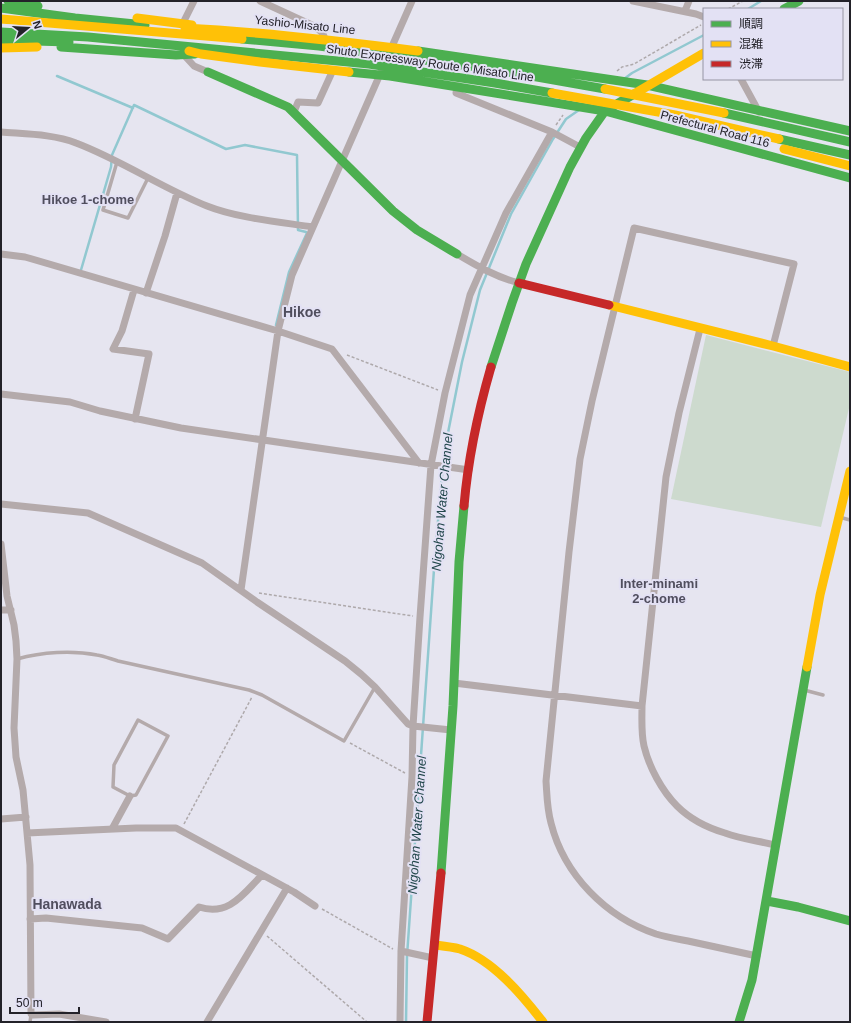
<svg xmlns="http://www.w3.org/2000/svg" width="851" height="1023" font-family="Helvetica,'Noto Sans JP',sans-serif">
	<rect width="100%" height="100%" fill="#e6e5f0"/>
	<path fill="#cddace" d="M706 335 850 372V404L821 527 671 499Z"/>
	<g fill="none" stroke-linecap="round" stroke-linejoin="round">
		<path stroke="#91c8d0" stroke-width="2.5" d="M748 9 761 1
			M57 76 133 108
			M624 79 632 73 704 35
			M81 270 111 167 112 155 134 105 226 149 245 145 297 155 298 230 306 232 307 233 289 272 276 325
			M406 1022 407 956 435 555 444 453 462 362 480 290 511 214 553 139 566 119 579 110"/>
		<path stroke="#aea9ab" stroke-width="1.5" stroke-dasharray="3 2" stroke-linecap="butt" d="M728 9 743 1
			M617 71 622 67 634 64 701 25
			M556 125 563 115
			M347 355 438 390
			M259 593 413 616
			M350 743 405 773
			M184 824 252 697
			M322 909 393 949
			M267 936 367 1022"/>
		<path stroke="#b4aaab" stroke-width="3.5" d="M117 162 103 210 128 218 148 178
			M839 517 850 520
			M17 659C42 652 72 650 97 655 104 656 111 659 118 661L249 690 262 695 344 741 375 687
			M804 690 823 695
			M138 720 168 736 136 795 130 796 113 787 114 765Z
			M30 1022 31 1015"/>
		<path stroke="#b4aaab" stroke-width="7" d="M260 1 314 26C320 30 325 34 325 42
			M633 1 696 14 704 17
			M685 11 689 1
			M183 23 194 1
			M390 51 412 1
			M183 54 194 66 208 72
			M741 79 759 112
			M457 86 456 93 552 132 580 147
			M294 112 298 102 318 103 333 70
			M1 132C24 134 54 134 76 143 121 160 162 188 207 206 237 218 280 222 313 227
			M1 254 25 257 278 331 332 349 419 463
			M457 254C477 266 496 277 519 283
			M134 290 122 331 113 349 149 354 135 419
			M146 293 165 236 177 193
			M700 329 679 413 666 477 642 706C642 719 641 733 644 746 649 767 662 791 677 806 690 819 708 828 725 833 741 839 759 841 775 845
			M1 394 70 402 100 411 181 428 469 470
			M1 504 88 513 202 563 257 602 345 661 361 674 375 687 408 724 413 726 451 730
			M1 544 7 596 14 625 16 641 17 659 14 728 16 757 23 790 30 865 31 1014 33 1015 59 1014 106 1022
			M241 590 278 331 292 275 381 72
			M1 610H11
			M454 683 642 706
			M1 819 26 817
			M112 829 130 796
			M27 833 136 828H176L294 892 315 906
			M30 919 46 918 142 928 168 939 199 907C229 917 244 893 262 875
			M401 951 433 958
			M757 956C734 951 711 946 688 941 678 939 666 937 656 934 606 917 564 875 551 823 547 809 547 795 546 781L569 552 580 459 592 401 634 228 794 264 773 346
			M207 1022 287 888
			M400 1022 401 951 412 777 413 726 420 617 431 465 445 393 470 295 506 213 552 132"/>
		<path stroke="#4caf50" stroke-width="9" d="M8 1 38 6
			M1 8 75 18 145 25
			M784 9 799 1
			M1 32 88 37 369 64 495 83 552 93
			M242 39 319 46 492 69 605 89
			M1 40 69 42
			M61 47 176 55 195 54
			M418 51 647 85 850 131
			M208 72 288 107 393 211 417 230 457 254
			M349 72 390 76 605 111 850 178
			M724 113 850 142
			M779 139 850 155
			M491 367 512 303 526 264 570 167 586 138 605 111 634 94
			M441 873 453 706 459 562 464 506
			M767 901 798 907 850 921
			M739 1022 752 980 807 667"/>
		<path stroke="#ffc107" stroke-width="9" d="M137 18 192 25
			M1 19 242 39
			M185 28C264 32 340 41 418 51
			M1 48 37 47
			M189 51 201 54 260 62 349 72
			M605 89 724 113
			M552 93 675 115 779 139
			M634 94 704 53
			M784 149 850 166
			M609 305 773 346 850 367
			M807 667 820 595 850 471
			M435 945C443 946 452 947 460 949 493 960 522 995 543 1022"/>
		<path stroke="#c62828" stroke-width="9" d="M519 283 609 305
			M464 506C468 459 478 412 491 367
			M427 1022 441 873"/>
	</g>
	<g text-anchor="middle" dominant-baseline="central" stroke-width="4" stroke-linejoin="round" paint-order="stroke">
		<g font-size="12" fill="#232229" stroke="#e3e1f4">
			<text transform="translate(305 25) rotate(6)">Yashio-Misato Line</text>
			<text transform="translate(430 63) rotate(8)">Shuto Expressway Route 6 Misato Line</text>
			<text transform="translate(715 129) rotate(15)">Prefectural Road 116</text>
		</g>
		<g font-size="13" font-weight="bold" fill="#504e5e" stroke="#e3e1f4">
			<text x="88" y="199">Hikoe 1-chome</text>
			<text x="659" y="583">Inter-minami<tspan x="659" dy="15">2-chome</tspan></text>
		</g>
		<g font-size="13" font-style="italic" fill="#22474b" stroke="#e3e1f4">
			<text transform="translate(442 502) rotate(-85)">Nigohan Water Channel</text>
			<text transform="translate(417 825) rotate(-86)">Nigohan Water Channel</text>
		</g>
		<g font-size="14" font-weight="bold" fill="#504e5e" stroke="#e3e1f4">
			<text x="302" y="312">Hikoe</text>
			<text x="67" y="904">Hanawada</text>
		</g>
	</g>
	<rect width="851" height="1023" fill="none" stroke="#232229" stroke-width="4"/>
	<rect x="703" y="8" width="140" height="72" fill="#e3e1f4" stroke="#9695a3"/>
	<rect x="711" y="21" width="20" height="6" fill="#4caf50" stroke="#9695a3"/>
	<text x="739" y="28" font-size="12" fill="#232229">順調</text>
	<rect x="711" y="41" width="20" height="6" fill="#ffc107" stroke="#9695a3"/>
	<text x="739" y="48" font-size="12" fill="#232229">混雑</text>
	<rect x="711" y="61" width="20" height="6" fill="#c62828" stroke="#9695a3"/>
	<text x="739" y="68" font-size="12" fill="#232229">渋滞</text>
	<g transform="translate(28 28) rotate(72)" stroke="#e3e1f4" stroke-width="3" paint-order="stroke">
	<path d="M0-3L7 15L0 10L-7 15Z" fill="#232229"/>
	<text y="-6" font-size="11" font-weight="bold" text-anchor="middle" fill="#232229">N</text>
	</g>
	<path d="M10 1007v6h69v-6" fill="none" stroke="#232229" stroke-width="2"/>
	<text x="16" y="1007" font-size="12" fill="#232229" stroke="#e3e1f4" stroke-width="3" paint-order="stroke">50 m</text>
</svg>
